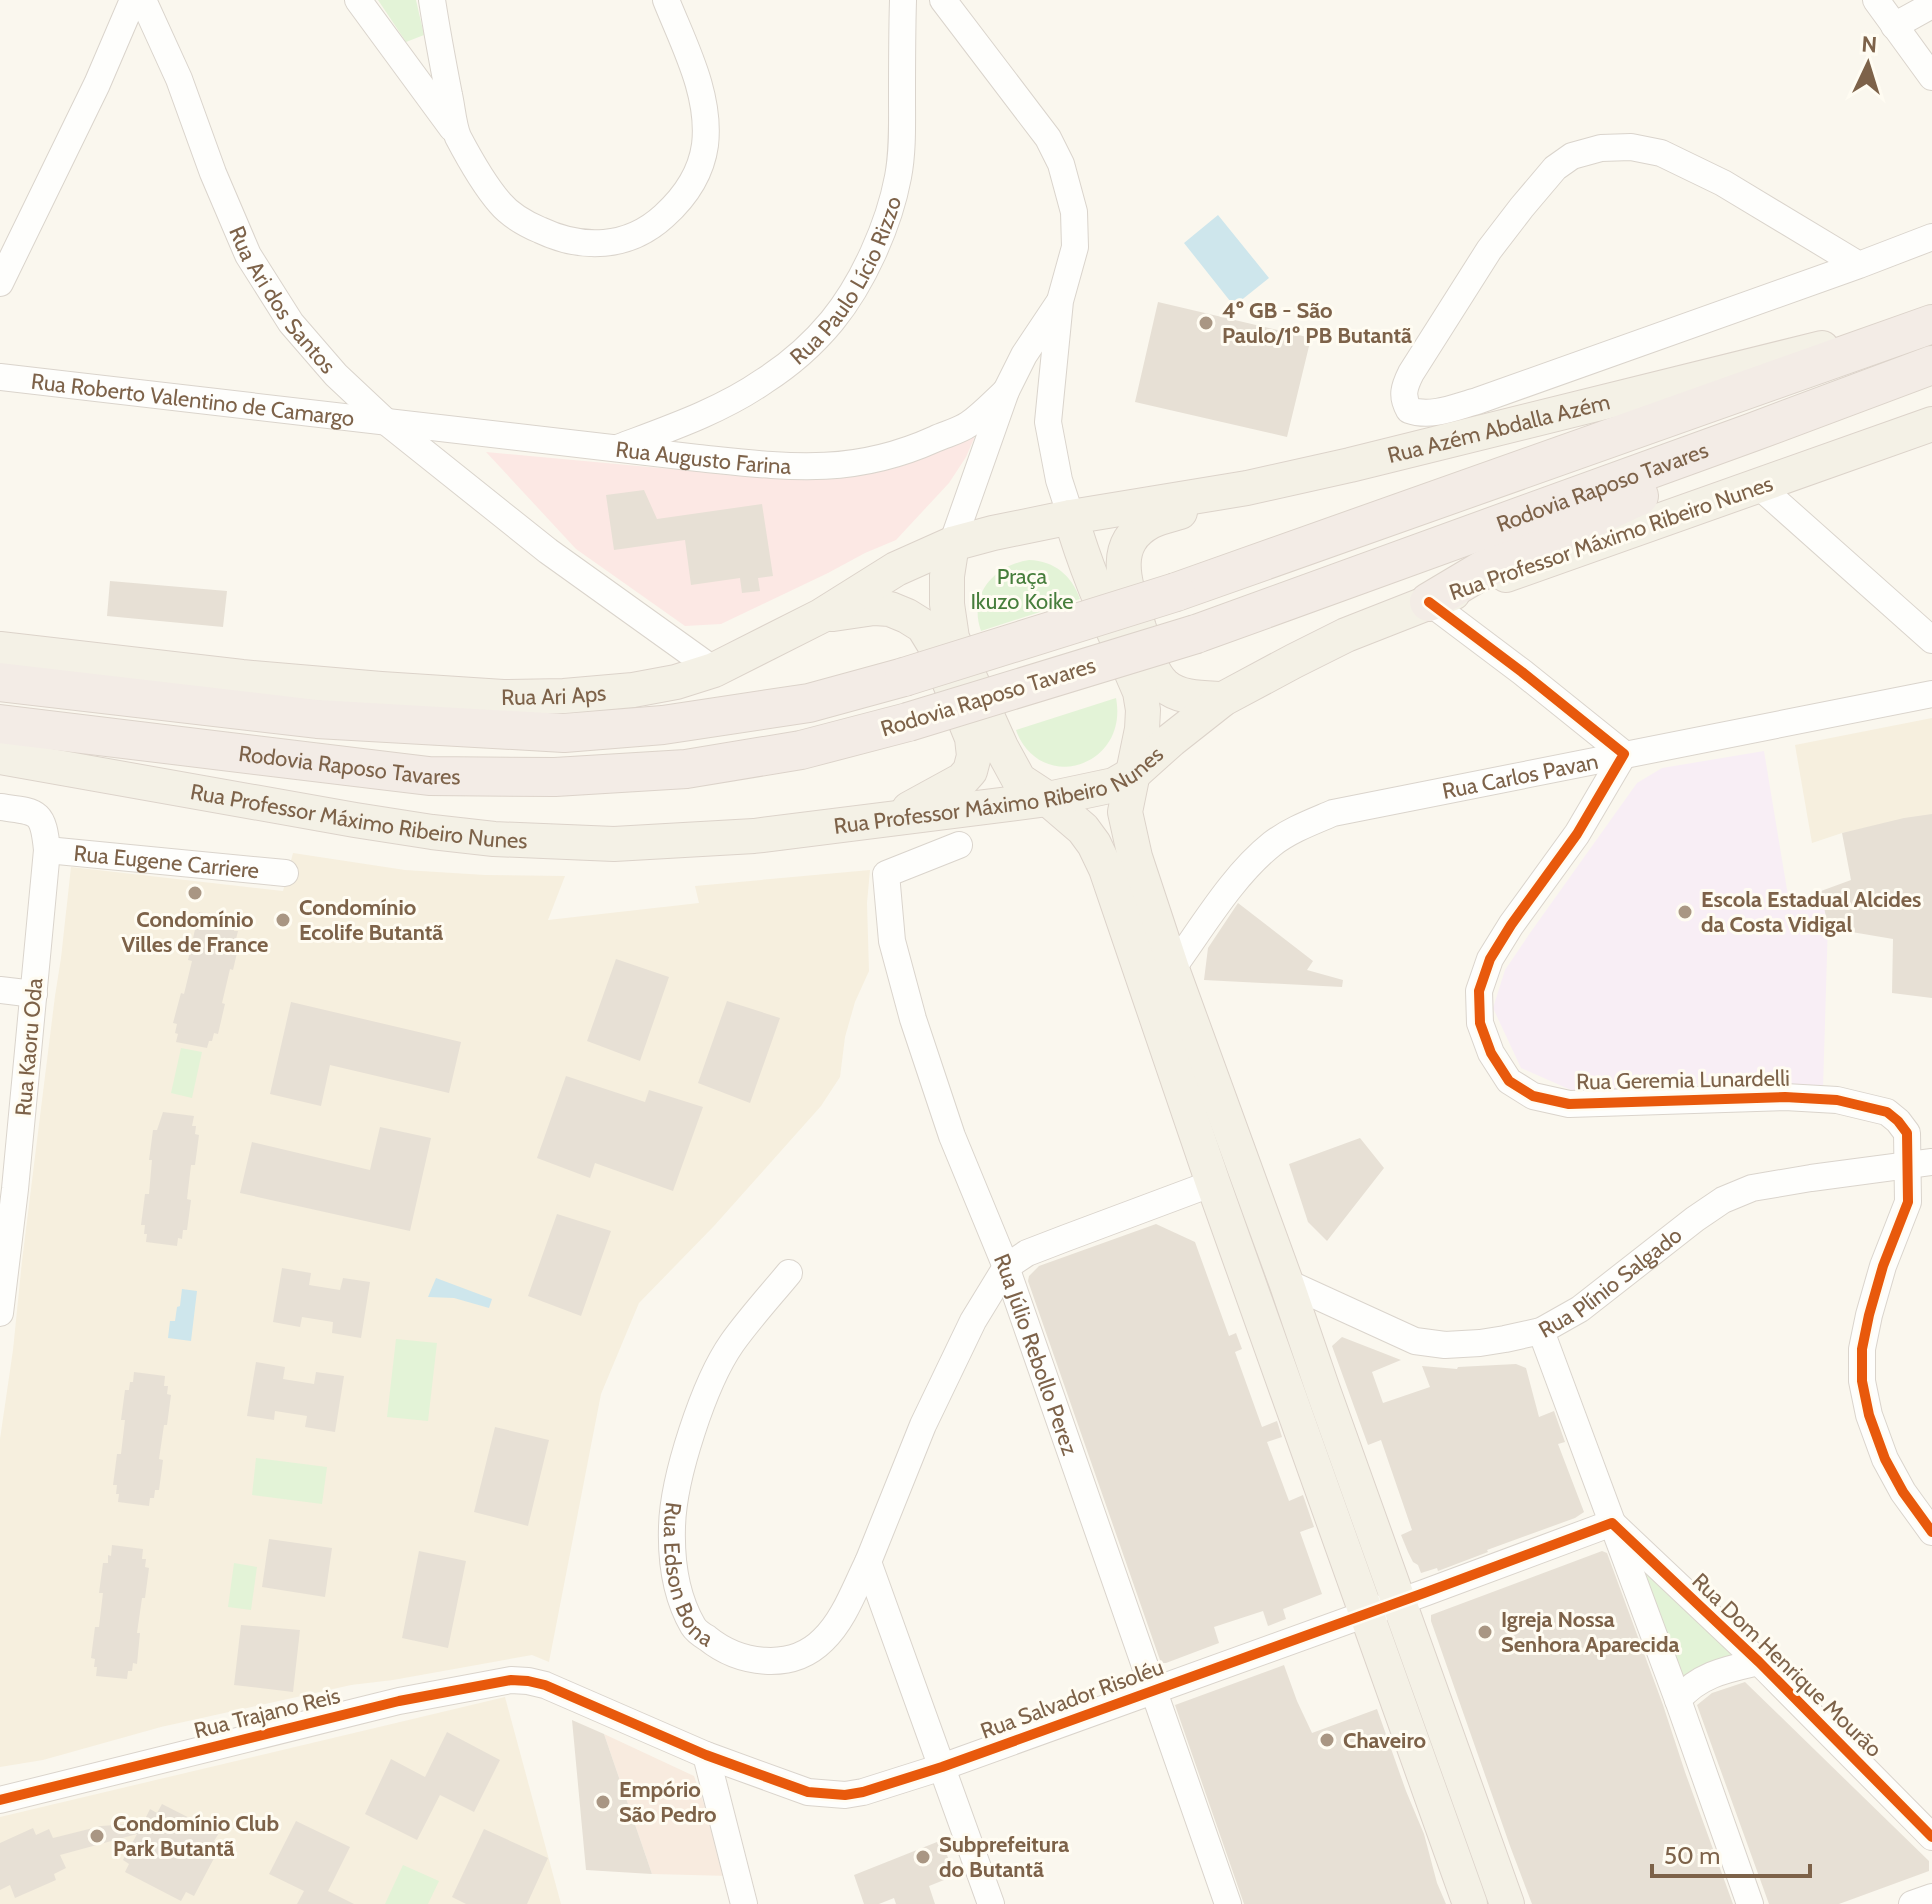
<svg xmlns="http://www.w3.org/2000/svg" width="1932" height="1904" font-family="Cabin,sans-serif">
	<rect width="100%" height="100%" fill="#faf7ee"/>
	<path fill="#f6efde" d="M1932 718V815L1842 833 1812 843 1795 745Z
		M293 853 405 870 485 875 565 876 548 920 699 903 695 886 870 870 867 903 869 971 855 1002 845 1037 840 1077 821 1106 714 1226 639 1303 601 1394 549 1662 532 1655 393 1680 351 1685 161 1727 43 1760 0 1767V1439L13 1350 22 1261 55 996 61 958 71 867 283 891Z
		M505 1697 561 1904H0V1817Z"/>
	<path fill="#f8ebdf" d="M604 1734 694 1776 730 1876 652 1874Z"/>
	<path fill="#f8eef5" d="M1764 751 1789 902 1821 891 1828 922 1823 1089 1571 1090 1521 1068 1493 1008 1505 970 1530 933 1637 783 1662 768Z"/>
	<path fill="#fce8e4" d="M979 427 966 457 949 483 896 540 865 553 828 573 721 624 685 626 576 549 486 452 671 469 776 473Z"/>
	<path fill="#e3f3d7" d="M378 0H416L424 35 406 42Z
		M1029 560C1055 561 1072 576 1080 599L981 631C968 595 994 565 1029 560Z
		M1116 698C1129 766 1043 794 1017 733L1016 730Z
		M181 1048 202 1052 192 1098 171 1093Z
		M396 1339 437 1343 428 1421 387 1417Z
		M256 1458 327 1467 322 1504 252 1495Z
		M1624 1537 1747 1659 1679 1691Z
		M234 1563 257 1567 251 1610 228 1607Z
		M403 1865 439 1881 428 1904H385Z"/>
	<path fill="#cee6ec" d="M1218 215 1269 278 1234 306 1184 243Z
		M436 1278 492 1299 489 1308 454 1298 428 1297Z
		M182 1289 197 1291 191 1341 168 1338 170 1321H175L177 1307 180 1306Z"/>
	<path fill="#e7e0d5" d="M1158 302 1311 338 1287 437 1135 402Z
		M644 490 657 519 762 504 773 576 758 578 760 591 742 593 740 578 691 585 685 540 614 550 606 495Z
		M110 581 227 591 223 627 107 616Z
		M1932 814V998L1892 993 1893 939 1828 928 1821 891 1851 880 1842 833 1904 818Z
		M1238 903 1313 961 1307 970 1343 980 1342 987 1204 980 1208 948Z
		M199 912 237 921 234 931H238L236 939 240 940 233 970 230 969 222 1003 225 1004 218 1034 214 1033 212 1041H209L207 1048 176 1042 178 1034 175 1033 177 1024 173 1023 181 993 184 994 192 961 188 960Z
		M616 959 669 977 640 1061 587 1041Z
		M727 1001 780 1018 750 1103 698 1083Z
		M291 1002 461 1042 449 1093 330 1065 321 1106 270 1094Z
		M566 1076 645 1102 649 1090 703 1107 673 1191 595 1163 590 1178 537 1158Z
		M163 1112 194 1116 192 1126H196L195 1134 199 1135 195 1165H191L187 1199 191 1200 187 1230H183L182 1239 178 1238 177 1246 146 1242 147 1234H144L145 1225H141L145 1194H149L152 1160H149L153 1130H157Z
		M380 1127 431 1138 410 1231 240 1193 252 1142 370 1170Z
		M1360 1138 1384 1168 1327 1241 1308 1222 1289 1164Z
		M557 1214 611 1231 581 1316 528 1296Z
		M1156 1224 1195 1242 1229 1336 1236 1333 1242 1349 1235 1352 1262 1427 1277 1421 1282 1437 1267 1442 1289 1501 1303 1495 1314 1527 1300 1532 1322 1594 1283 1609 1286 1619 1268 1626 1263 1611 1214 1627 1219 1643 1166 1663H1161L1028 1281 1029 1276 1039 1266Z
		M282 1268 311 1273 309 1285 340 1290 343 1278 370 1282 361 1338 332 1333 333 1322 302 1317 300 1327 273 1322Z
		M1342 1337 1401 1360 1372 1372 1383 1403 1430 1387 1422 1366 1457 1369 1458 1367 1516 1364 1526 1368 1539 1417 1554 1411 1565 1442 1558 1444 1584 1512 1575 1518 1487 1550 1488 1552 1438 1571 1437 1568 1421 1573 1418 1565 1413 1562 1408 1552 1401 1535 1412 1530 1381 1440 1368 1445 1332 1346Z
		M256 1362 285 1367 283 1379 314 1384 316 1372 344 1376 335 1432 305 1427 307 1416 275 1411 274 1420 247 1416Z
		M134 1372 165 1376 164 1386H168L167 1394 171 1395 167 1425H164L159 1459 163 1460 159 1490H155L154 1498H150L149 1506 118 1502 119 1494H116L117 1485H113L117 1454H121L125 1420H121L125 1390H129L130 1382H133Z
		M495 1427 549 1440 528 1526 474 1512Z
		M269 1539 332 1548 325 1597 262 1587Z
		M112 1545 143 1549 142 1559H146L145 1567 149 1568 145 1598H142L137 1633H140L137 1664 133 1663 132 1671H128L127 1679 96 1676 97 1667H94L95 1659 91 1658 95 1627H99L103 1593H99L103 1563H108V1555L111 1556Z
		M419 1551 466 1561 448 1648 402 1638Z
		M1602 1551 1607 1553 1663 1705 1685 1772 1733 1904H1532L1510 1846 1431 1621V1615Z
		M241 1625 300 1630 293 1692 234 1685Z
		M1284 1665 1297 1701 1312 1733 1377 1709 1406 1791 1424 1834 1437 1883 1446 1904H1244L1175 1705Z
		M1745 1682 1929 1861V1871L1839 1904H1769L1697 1705 1712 1693Z
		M572 1720 604 1734 652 1874 586 1870Z
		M447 1732 500 1760 474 1812 440 1795 417 1840 365 1814 391 1759 425 1777Z
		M162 1804 219 1833 214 1841 221 1845 194 1896 186 1892 181 1901 125 1872 129 1864 123 1860 137 1834 60 1855 66 1868 54 1874 56 1880 15 1898 10 1885 0 1890V1843L33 1828 36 1835 49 1829 53 1838 101 1826 143 1823 150 1809 157 1813Z
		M296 1821 350 1847 328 1891 354 1904H297L304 1891 269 1874Z
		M484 1829 548 1858 527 1904H466L452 1897Z
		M942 1840 954 1876 929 1886 935 1904H896L894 1898 879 1904H864L854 1875Z"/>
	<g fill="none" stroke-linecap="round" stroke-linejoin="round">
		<defs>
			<g id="minor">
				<path id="s1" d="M143 0 179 79 213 173 248 255 291 323 336 375 384 420 548 551 714 670"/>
				<path d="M358 0 452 128"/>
				<path d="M432 0C437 32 443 64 449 95 452 108 453 125 458 137 468 156 486 187 500 203 510 215 526 224 540 230 582 250 628 249 664 216 685 197 701 174 705 145 711 95 684 45 666 0"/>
				<path d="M943 0 1048 138 1061 164 1074 212 1075 247 1060 301 1048 422 1059 480 1071 517"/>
				<path d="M1876 0 1932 77"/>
				<path d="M1894 26 1932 5"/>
				<path d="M1859 265 1723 183 1661 153 1631 147 1601 148 1572 156 1555 168 1522 207 1489 250 1411 373C1404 387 1401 396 1409 410 1431 418 1455 407 1477 401L1859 265 1932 237"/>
				<path d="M0 283 97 84 133 0"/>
				<path id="s2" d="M0 377 698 458C786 467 851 477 935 439 946 434 959 431 969 424 982 415 994 402 1006 391"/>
				<path id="s3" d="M620 447C668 429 721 411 764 381 789 365 813 344 832 321 863 283 889 225 898 177 903 151 902 124 902 98 902 65 902 33 903 0"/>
				<path d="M1759 486 1932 640"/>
				<path d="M952 544 1006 391 1024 355 1058 304"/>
				<path d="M1429 602 1522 672 1624 754 1577 834 1511 925 1490 959 1479 991 1480 1023 1491 1053 1509 1081 1533 1096 1569 1104 1785 1097 1837 1100 1887 1112 1898 1121 1907 1133 1908 1202 1883 1266 1869 1315 1862 1349V1381L1869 1415 1885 1459 1903 1492 1932 1532"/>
				<path d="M0 807C38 812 43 810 47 850L15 1189 0 1313"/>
				<path id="s4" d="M959 845 886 874 892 941 913 1019 952 1136 1006 1267 1228 1904"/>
				<path id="s5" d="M47 850 285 873"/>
				<path id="s6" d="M1172 969C1202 928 1232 876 1272 844 1290 830 1312 822 1333 813L1932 694"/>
				<path d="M0 990 34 994"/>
				<path id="s7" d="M789 1273C770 1296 749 1319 732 1343 704 1383 673 1478 672 1527 671 1560 676 1597 693 1626 696 1631 702 1635 707 1638 739 1664 791 1672 823 1640 844 1620 855 1588 868 1562"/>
				<path id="s8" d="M1286 1282 1415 1341 1445 1345 1480 1343 1505 1339 1541 1331 1580 1309 1695 1219 1723 1200 1752 1188 1811 1178 1932 1162"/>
				<path d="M1541 1331 1678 1700 1750 1904"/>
				<path d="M1678 1700C1699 1674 1729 1669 1759 1662"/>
				<path d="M706 1755 744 1904"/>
				<path d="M0 1800 399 1701 511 1680 528 1681 545 1685 706 1755 808 1792 845 1795 863 1792 942 1767 1424 1593 1612 1523 1759 1662 1932 1837"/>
				<path d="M991 1904 868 1562 923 1425 973 1321 1006 1267 1027 1253 1066 1238 1213 1183"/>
				<path d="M1912 1904 1932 1897"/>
			</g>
			<g id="major">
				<path d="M1180 512C1170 515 1159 517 1150 522 1106 546 1128 591 1139 628 1145 646 1149 671 1164 685 1180 699 1203 698 1223 699"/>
				<path d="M1071 517C1088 578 1116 635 1140 692L1143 710 1142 729 1125 812 1135 857 1172 969 1286 1282 1323 1390 1507 1904"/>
				<path d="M952 544 947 576V604L952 638 1001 747 1019 780 1048 799 1083 829 1094 844 1106 869 1213 1183 1470 1904"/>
				<path d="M1506 575 1932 424"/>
				<path d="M833 614 874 608 890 609 907 616 923 626 934 644 972 738 974 756 970 771 962 780 909 809"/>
				<path id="s9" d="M0 649 242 677 381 689 503 697 564 696 633 690 676 682 714 670 821 616 896 569 952 544 993 533 1071 517 1247 488 1350 465 1822 348"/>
				<path id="s10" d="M0 757 355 820 432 832 494 839 614 844 754 836 1048 799 1114 785 1133 774 1171 740 1223 699 1294 661 1346 635 1453 593"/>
			</g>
			<g id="highway">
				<path d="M1176 592 1932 324"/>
				<path d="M1429 602 1481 571 1639 496"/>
				<path id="s11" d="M1196 634 1753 432 1932 365"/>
				<path d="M0 682 317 719 564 733 663 725 809 703 904 677"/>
				<path id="s12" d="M0 724 429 776 555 777 686 769 801 750 908 722"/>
			</g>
		</defs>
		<use href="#minor" stroke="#dad4cc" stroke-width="28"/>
		<use href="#major" stroke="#dcd3ca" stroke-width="36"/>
		<use href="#highway" stroke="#dcd3ca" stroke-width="40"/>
		<use href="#minor" stroke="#fefefc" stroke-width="26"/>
		<use href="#major" stroke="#f4f1e6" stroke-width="34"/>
		<use href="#highway" stroke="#f3ece6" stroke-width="38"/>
		<defs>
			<path id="highway-bridge" d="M904 677 1176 592
				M908 722 1196 634"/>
		</defs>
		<use href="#highway-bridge" stroke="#dcd3ca" stroke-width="40" stroke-linecap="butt"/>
		<use href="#highway-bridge" stroke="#f3ece6" stroke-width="38"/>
		<defs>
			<path id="cycleway" d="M1429 602 1522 672 1624 754 1577 834 1511 925 1490 959 1479 991 1480 1023 1491 1053 1509 1081 1533 1096 1569 1104 1785 1097 1837 1100 1887 1112 1898 1121 1907 1133 1908 1202 1883 1266 1869 1315 1862 1349V1381L1869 1415 1885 1459 1903 1492 1932 1532
				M0 1800 399 1701 511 1680 528 1681 545 1685 706 1755 808 1792 845 1795 863 1792 942 1767 1424 1593 1612 1523 1759 1662 1932 1837"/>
		</defs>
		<use href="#cycleway" stroke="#fffcf2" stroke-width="15"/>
		<use href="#cycleway" stroke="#e8590c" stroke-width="10"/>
	</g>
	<g fill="#a99683" stroke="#fffcf2" stroke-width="3">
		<circle cx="1206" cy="323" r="8"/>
		<circle cx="195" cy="893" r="8"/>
		<circle cx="1685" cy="912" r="8"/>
		<circle cx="283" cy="920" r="8"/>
		<circle cx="1485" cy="1632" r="8"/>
		<circle cx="1327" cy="1740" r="8"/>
		<circle cx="603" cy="1802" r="8"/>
		<circle cx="97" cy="1836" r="8"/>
		<circle cx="923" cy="1857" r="8"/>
	</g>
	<g text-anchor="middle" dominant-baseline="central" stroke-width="6" stroke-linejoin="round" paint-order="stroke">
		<g font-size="22" fill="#7d6249" stroke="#fffcf2">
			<text stroke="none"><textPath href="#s3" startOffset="292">Rua Paulo Lício Rizzo</textPath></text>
			<text stroke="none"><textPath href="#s1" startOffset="332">Rua Ari dos Santos</textPath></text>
			<text stroke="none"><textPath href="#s2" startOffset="194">Rua Roberto Valentino de Camargo</textPath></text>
			<text stroke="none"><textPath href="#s9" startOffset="1548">Rua Azém Abdalla Azém</textPath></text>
			<text stroke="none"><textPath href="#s2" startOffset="708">Rua Augusto Farina</textPath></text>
			<text stroke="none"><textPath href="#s11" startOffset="432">Rodovia Raposo Tavares</textPath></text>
			<text transform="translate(1611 538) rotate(-19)">Rua Professor Máximo Ribeiro Nunes</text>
			<text stroke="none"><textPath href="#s9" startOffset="556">Rua Ari Aps</textPath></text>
			<text transform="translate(988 697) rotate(-17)">Rodovia Raposo Tavares</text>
			<text stroke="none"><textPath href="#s12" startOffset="352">Rodovia Raposo Tavares</textPath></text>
			<text stroke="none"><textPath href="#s6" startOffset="420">Rua Carlos Pavan</textPath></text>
			<text stroke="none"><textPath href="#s10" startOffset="1012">Rua Professor Máximo Ribeiro Nunes</textPath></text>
			<text stroke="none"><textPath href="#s10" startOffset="364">Rua Professor Máximo Ribeiro Nunes</textPath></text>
			<text stroke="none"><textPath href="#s5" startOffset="120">Rua Eugene Carriere</textPath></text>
			<text transform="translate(29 1047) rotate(-85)">Rua Kaoru Oda</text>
			<text transform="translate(1683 1080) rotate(-1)">Rua Geremia Lunardelli</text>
			<text stroke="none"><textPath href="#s8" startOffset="354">Rua Plínio Salgado</textPath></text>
			<text stroke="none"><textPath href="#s4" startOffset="584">Rua Júlio Rebollo Perez</textPath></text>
			<text stroke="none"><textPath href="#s7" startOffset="336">Rua Edson Bona</textPath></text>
			<text transform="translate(1787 1665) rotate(44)">Rua Dom Henrique Mourão</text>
			<text transform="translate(1072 1699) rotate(-20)">Rua Salvador Risoléu</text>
			<text transform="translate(267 1713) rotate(-14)">Rua Trajano Reis</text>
		</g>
		<g font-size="22" font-weight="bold" fill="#7d6249" stroke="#fffcf2" text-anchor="start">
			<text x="1222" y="310">4º GB - São<tspan x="1222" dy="25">Paulo/1º PB Butantã</tspan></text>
			<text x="1701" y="899">Escola Estadual Alcides<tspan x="1701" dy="25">da Costa Vidigal</tspan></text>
			<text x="299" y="907">Condomínio<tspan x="299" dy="25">Ecolife Butantã</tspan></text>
			<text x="195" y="919" text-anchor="middle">Condomínio<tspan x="195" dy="25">Villes de France</tspan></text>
			<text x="1501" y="1619">Igreja Nossa<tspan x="1501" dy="25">Senhora Aparecida</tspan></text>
			<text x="1343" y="1740">Chaveiro</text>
			<text x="619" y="1789">Empório<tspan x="619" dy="25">São Pedro</tspan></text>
			<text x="113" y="1823">Condomínio Club<tspan x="113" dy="25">Park Butantã</tspan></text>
			<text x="939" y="1844">Subprefeitura<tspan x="939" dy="25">do Butantã</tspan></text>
		</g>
		<g font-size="22" fill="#477e3c" stroke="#fffcf2">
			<text x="1022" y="576">Praça<tspan x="1022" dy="25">Ikuzo Koike</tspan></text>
		</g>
	</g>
	<g transform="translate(1868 64) rotate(4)" stroke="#fffcf2" stroke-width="6" paint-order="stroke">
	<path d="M0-6L14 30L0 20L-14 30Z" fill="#7d6249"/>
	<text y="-12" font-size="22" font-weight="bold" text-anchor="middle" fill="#7d6249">N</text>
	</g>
	<path d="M1652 1864v12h158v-12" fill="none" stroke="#7d6249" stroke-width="4"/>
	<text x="1664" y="1864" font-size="24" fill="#7d6249" stroke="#fffcf2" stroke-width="6" paint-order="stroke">50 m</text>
</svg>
